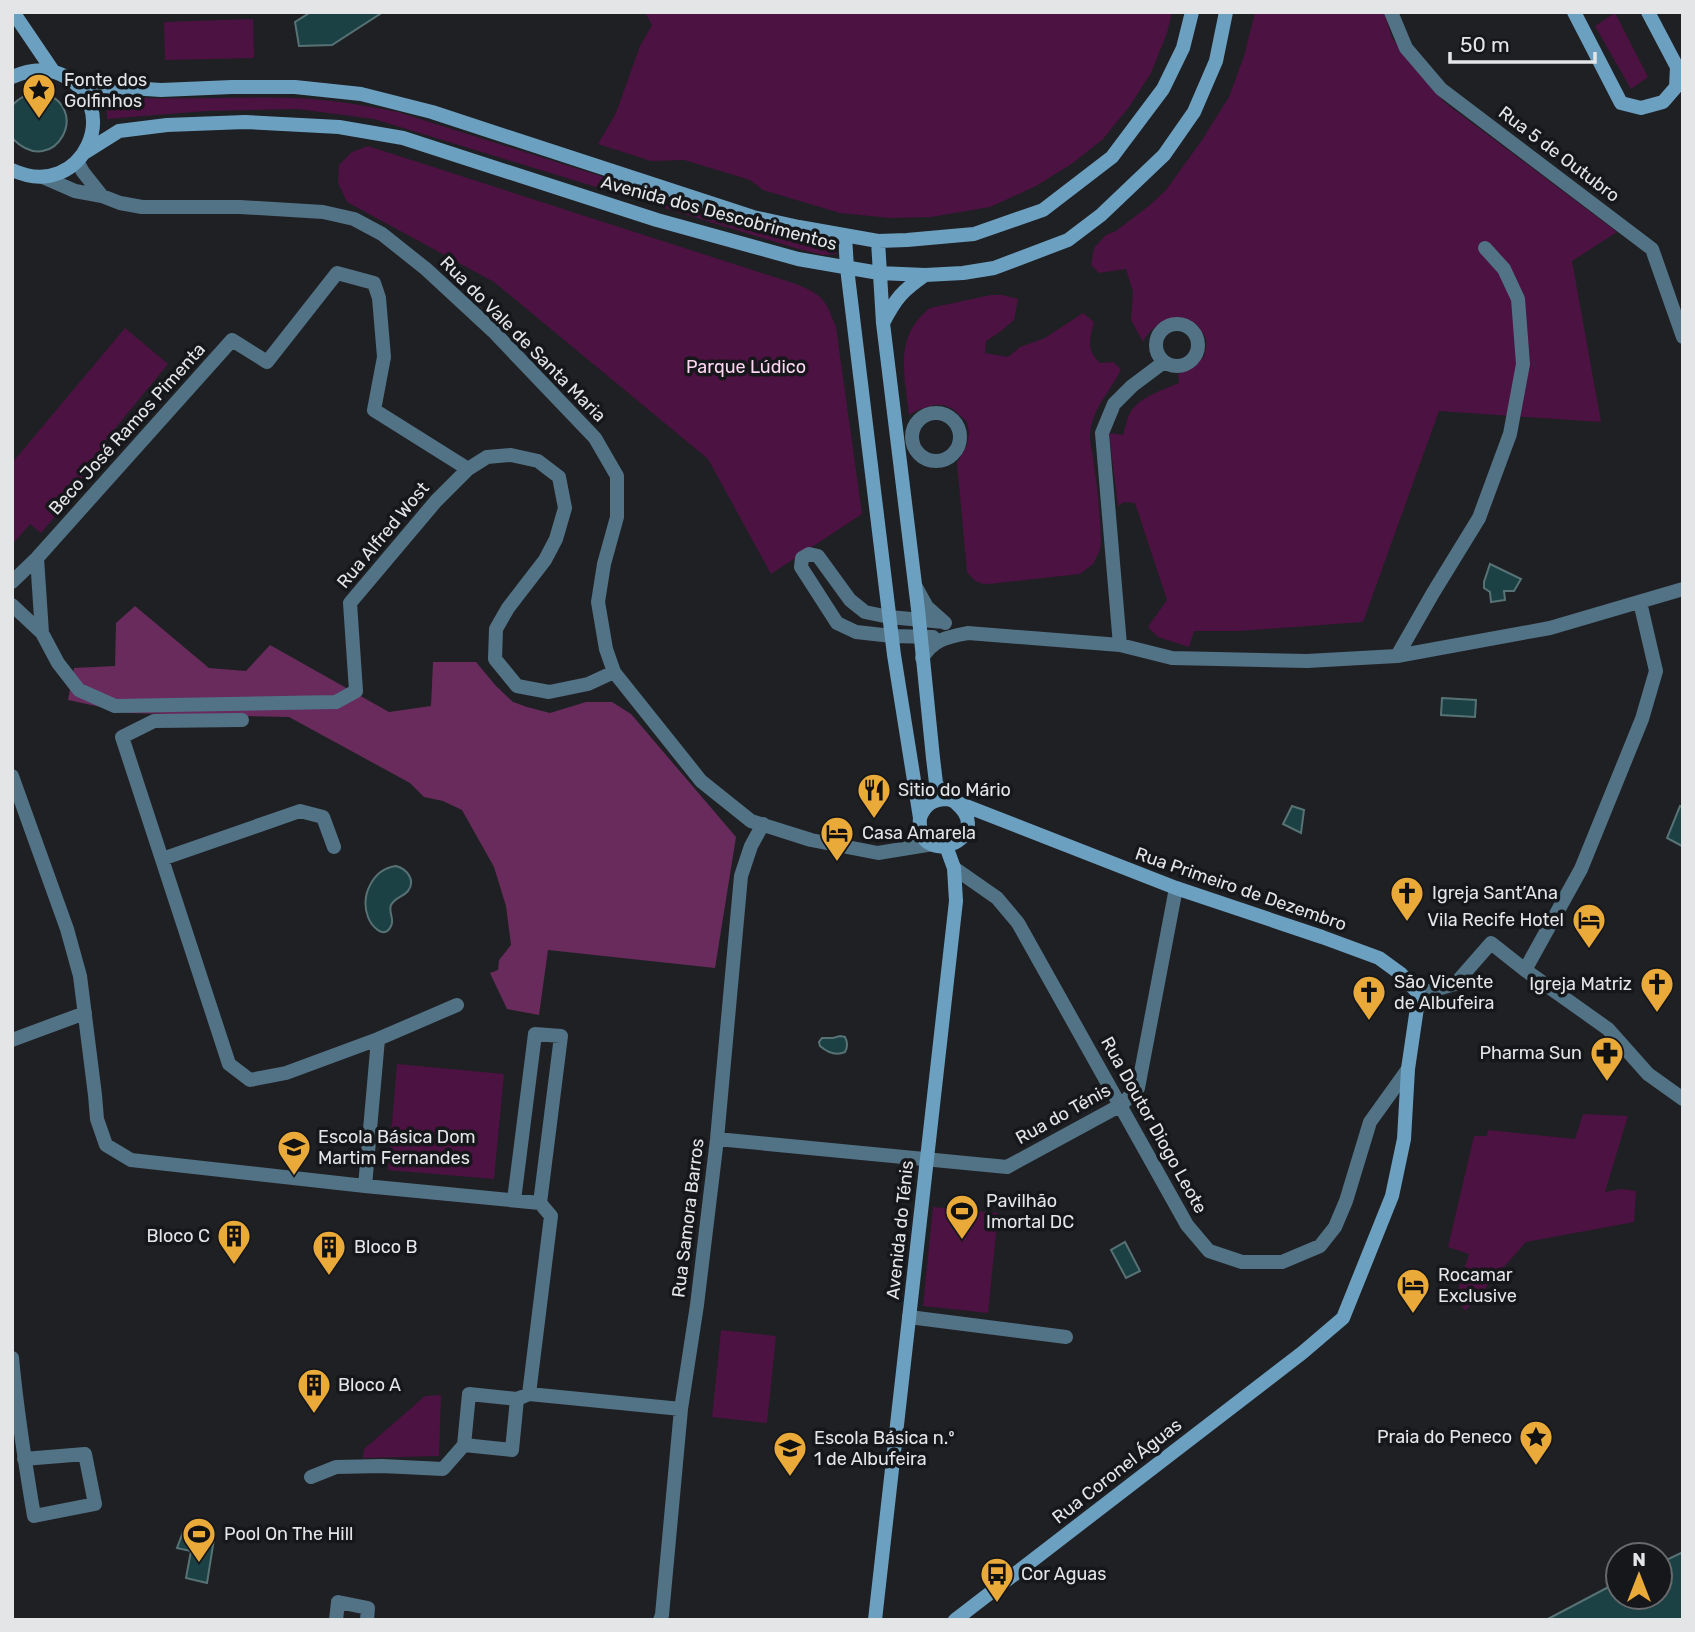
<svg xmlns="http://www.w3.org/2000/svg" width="1695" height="1632" font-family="Rubik,sans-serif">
	<rect width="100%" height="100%" fill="#1f2024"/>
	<path fill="#4c1241" d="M645 12H1172L1167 33 1151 73 1129 107 1103 139 1073 163 1036 186 990 207 931 217 890 218 840 213 763 190 750 180 684 160 651 161 598 144 616 113 640 46 652 25Z
		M1255 12H1384L1392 38 1444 102 1617 232 1572 261 1601 422 1439 411 1363 622 1238 631H1194L1189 647 1158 637 1148 627 1167 600 1135 503 1124 502 1118 506 1109 433 1123 435C1125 428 1127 419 1130 413 1139 397 1163 390 1179 383L1178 374 1192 366 1204 357C1205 352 1207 345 1206 340 1206 338 1202 332 1201 330 1187 307 1152 321 1143 342L1131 320 1133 292 1126 269 1099 273 1091 265 1094 248 1106 235 1116 231 1150 205 1166 190 1202 140 1229 97 1244 56Z
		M1615 13 1648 77 1631 89 1595 26Z
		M253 19 254 58 165 60 164 22Z
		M104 96C167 101 229 96 292 98 328 99 363 105 398 112L765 228 816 242 838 254 822 255 792 247 374 119 297 109 206 111 107 119V108Z
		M368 146 796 284C825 296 825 300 836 327L862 514 771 574 708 459 494 282 347 202 338 183 339 165 352 152Z
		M991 295H1002L1018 299 1014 320 1000 332 986 341 985 353 1008 357 1020 347 1045 338 1083 313 1094 322C1090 339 1085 349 1100 363L1113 362 1121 369C1112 389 1096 404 1091 427 1088 440 1093 453 1094 465 1098 491 1100 516 1101 542L1100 550 1093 564 1080 574 989 584C978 584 974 581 967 572L957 463 967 445 969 433 967 422 953 409 943 405H934L918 410 909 415C905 375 893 337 930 308Z
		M125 328 168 364 104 442 112 449 41 533 30 524 12 545V463Z
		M397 1064 504 1074 494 1179 388 1170Z
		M1583 1114 1628 1116 1605 1192 1621 1189 1636 1191 1634 1222 1526 1242 1465 1311 1456 1296 1469 1254 1448 1247 1474 1136H1487L1488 1130 1575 1139Z
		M933 1207 998 1213 988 1313 923 1306Z
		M721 1330 776 1336 767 1423 712 1417Z
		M441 1395 439 1456 363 1458 364 1449 425 1396Z"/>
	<path fill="#682b5b" d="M135 606 209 668 246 671 270 645 389 712 431 706 433 662H476L496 686 513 702 527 707 550 713 586 702H612L631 714 736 837 715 968 548 950 539 1015 507 1009 490 973 498 970 499 960 511 945 506 906 494 867 462 810 443 801 424 797 410 783 289 717 129 713 68 700 74 668 115 666 116 623Z"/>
	<path fill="#1b4144" stroke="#577275" stroke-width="2" d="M311 12H383L332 45 299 46 295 22Z
		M39 92C95 104 55 181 13 139L12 106C19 97 28 94 39 92Z
		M1490 564 1521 579 1514 591H1504L1505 600 1491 602 1490 592 1484 588V582Z
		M1442 698 1476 700 1475 717 1441 715Z
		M1292 806 1304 810 1301 833 1283 824Z
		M1680 806 1683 807 1682 846 1667 838Z
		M396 866C407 869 416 880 408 891 403 897 395 897 391 905 388 913 395 919 391 926 384 941 371 925 368 917 360 895 373 869 396 866Z
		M840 1036 845 1037C848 1043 848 1047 845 1052 836 1056 827 1052 820 1046L819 1042 822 1038H833Z
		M1125 1242 1140 1271 1126 1278 1111 1250Z
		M183 1532 214 1539 207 1583 186 1578 191 1551 177 1548Z
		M1683 1552V1620H1546L1618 1582V1597H1660V1563Z"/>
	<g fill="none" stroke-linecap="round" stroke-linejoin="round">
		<path stroke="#527285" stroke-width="14" d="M1391 12 1406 48 1441 89 1652 249 1683 337
			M77 161 83 172 102 196
			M43 177 75 191 102 196 120 203 142 207H240L323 212 354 219 382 234 426 269 493 331 595 438 617 476V517L604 564 598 602 606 649 614 672 701 781 751 821 811 840 878 853 933 844
			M1156 345a21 21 0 1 1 42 0a21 21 0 1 1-42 0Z
			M912 437a24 24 0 1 1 48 0a24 24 0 1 1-48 0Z
			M37 558 42 633 58 663 79 690 115 706 336 702 356 691 350 603 436 501 468 469 487 457 511 455 538 461 559 477 565 508 556 539 545 560 508 608 496 629 495 659 517 686 549 692 588 684 614 672
			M12 582 37 558 232 340 267 362 337 273 374 283 379 298 384 357 374 410 468 469
			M916 587 927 607 945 623
			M12 605 42 633
			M933 637 892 636 856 632 837 623 801 567 802 558 809 554 818 556 850 600 865 612 889 617 944 622
			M1120 645 1102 433 1114 404 1132 386 1164 362
			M1397 656 1433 593 1479 518 1510 434 1523 364 1518 299 1504 269 1485 248
			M922 658C934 639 947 637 968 633L1120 645 1172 658 1307 661 1397 656 1550 628 1683 589
			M242 720 154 721 122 737 229 1064 250 1080 286 1073 378 1039 457 1005
			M12 776 67 929 80 976 95 1095 97 1119 106 1145 131 1160 365 1186 540 1203 551 1216 529 1394 681 1409
			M162 859 300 811 323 817 334 847
			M954 868 997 898 1018 923 1187 1225 1209 1251 1242 1262H1282L1320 1246 1335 1227 1346 1201 1370 1122 1408 1069
			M1525 970 1581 869 1642 719 1656 671 1640 602
			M1419 994 1455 984 1491 943 1525 970 1608 1029 1648 1074 1683 1099
			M12 1040 85 1013
			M717 1139 1007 1167 1121 1105 1138 1088 1176 888
			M365 1186 378 1039
			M514 1200 535 1034 561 1036 540 1203
			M909 1317 1066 1337
			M12 1358C17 1411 25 1463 34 1516L95 1504 85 1454 24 1459
			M517 1399 512 1450 464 1445 469 1394 517 1399 529 1394
			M311 1477 336 1467 382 1466 443 1469 464 1445
			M336 1620 338 1602 368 1608 367 1620
			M660 1620 662 1615 681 1409 697 1305 717 1139 741 876 751 846 763 824"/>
		<path stroke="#6ca0c0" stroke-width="14" d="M13 12 53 71
			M1574 12 1621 103 1641 108 1663 102 1676 87 1677 67 1648 12
			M12 77C28 70 44 67 60 74 126 103 84 203 12 170
			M67 78 99 86 161 90 232 87H295L361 94 432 112 753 217 799 227 878 241 907 240 974 234 1043 210 1112 157 1163 89 1183 48 1192 12
			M84 153 119 131 167 125 245 122 339 127 403 138 657 220 798 259 879 273 925 275 963 273 994 268 1068 240 1101 215 1164 155 1194 112 1216 61 1226 12
			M845 236 847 268 894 655 920 818C915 872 998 838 956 803
			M878 241 883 323 918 609 933 758 936 783 944 799
			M883 323C896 298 902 291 925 275
			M920 818C925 804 934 799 948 799L1176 888 1322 937 1379 958 1401 974 1419 994 1408 1069 1404 1139 1392 1196 1343 1318 1302 1353 955 1620
			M875 1620 956 901 954 868 946 846"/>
	</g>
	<defs>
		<symbol id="sight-pin" viewBox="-11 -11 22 30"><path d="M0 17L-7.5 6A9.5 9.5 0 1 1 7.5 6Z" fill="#eaaa39" stroke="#16171a"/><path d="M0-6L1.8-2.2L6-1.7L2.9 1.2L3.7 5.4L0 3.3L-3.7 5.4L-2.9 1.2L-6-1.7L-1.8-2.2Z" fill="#111"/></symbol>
		<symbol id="restaurant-pin" viewBox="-11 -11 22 30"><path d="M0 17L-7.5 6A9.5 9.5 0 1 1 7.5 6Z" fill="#eaaa39" stroke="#16171a"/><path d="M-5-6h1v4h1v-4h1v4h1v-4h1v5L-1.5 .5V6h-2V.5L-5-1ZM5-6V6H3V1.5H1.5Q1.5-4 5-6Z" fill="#111"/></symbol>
		<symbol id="hotel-pin" viewBox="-11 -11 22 30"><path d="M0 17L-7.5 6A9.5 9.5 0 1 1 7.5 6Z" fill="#eaaa39" stroke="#16171a"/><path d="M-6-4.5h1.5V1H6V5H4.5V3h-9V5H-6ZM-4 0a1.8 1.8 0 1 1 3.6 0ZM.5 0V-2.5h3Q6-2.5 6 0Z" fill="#111"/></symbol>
		<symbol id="church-pin" viewBox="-11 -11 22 30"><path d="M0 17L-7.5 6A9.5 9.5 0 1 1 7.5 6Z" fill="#eaaa39" stroke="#16171a"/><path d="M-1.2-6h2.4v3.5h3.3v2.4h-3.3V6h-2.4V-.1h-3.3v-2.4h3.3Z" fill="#111"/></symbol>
		<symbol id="pharmacy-pin" viewBox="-11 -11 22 30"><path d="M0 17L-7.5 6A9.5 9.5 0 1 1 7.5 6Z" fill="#eaaa39" stroke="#16171a"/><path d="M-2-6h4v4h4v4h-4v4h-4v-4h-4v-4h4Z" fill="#111"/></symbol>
		<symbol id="school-pin" viewBox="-11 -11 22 30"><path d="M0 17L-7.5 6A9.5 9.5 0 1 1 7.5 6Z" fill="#eaaa39" stroke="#16171a"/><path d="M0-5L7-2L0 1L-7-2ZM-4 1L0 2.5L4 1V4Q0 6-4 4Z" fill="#111"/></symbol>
		<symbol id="stadium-pin" viewBox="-11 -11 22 30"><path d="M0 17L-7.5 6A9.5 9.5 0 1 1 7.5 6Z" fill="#eaaa39" stroke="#16171a"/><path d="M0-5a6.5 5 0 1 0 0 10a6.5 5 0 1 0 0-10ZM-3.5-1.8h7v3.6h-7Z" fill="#111"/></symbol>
		<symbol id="building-pin" viewBox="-11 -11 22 30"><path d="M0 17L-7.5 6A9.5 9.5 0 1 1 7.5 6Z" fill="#eaaa39" stroke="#16171a"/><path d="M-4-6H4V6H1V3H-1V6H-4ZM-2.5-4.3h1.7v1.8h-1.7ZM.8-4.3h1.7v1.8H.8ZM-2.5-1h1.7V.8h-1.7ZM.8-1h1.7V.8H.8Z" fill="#111"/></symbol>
		<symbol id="bus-pin" viewBox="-11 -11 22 30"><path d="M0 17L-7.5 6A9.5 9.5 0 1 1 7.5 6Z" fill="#eaaa39" stroke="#16171a"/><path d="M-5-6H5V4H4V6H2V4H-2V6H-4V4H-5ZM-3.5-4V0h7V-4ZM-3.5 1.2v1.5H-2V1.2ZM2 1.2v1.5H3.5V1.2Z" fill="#111"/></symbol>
	</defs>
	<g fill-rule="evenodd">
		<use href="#sight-pin" x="20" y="71" width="38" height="52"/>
		<use href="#restaurant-pin" x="855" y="771" width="38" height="52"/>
		<use href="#hotel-pin" x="818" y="814" width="38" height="52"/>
		<use href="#church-pin" x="1388" y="874" width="38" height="52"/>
		<use href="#hotel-pin" x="1570" y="901" width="38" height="52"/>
		<use href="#church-pin" x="1638" y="965" width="38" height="52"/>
		<use href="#church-pin" x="1350" y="973" width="38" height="52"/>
		<use href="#pharmacy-pin" x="1588" y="1034" width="38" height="52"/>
		<use href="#school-pin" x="275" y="1128" width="38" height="52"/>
		<use href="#stadium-pin" x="943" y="1192" width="38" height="52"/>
		<use href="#building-pin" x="215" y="1217" width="38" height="52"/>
		<use href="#building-pin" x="310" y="1228" width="38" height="52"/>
		<use href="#hotel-pin" x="1394" y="1266" width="38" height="52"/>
		<use href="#building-pin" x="295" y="1366" width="38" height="52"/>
		<use href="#sight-pin" x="1517" y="1418" width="38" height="52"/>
		<use href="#school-pin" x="771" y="1429" width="38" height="52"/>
		<use href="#stadium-pin" x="180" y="1515" width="38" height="52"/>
		<use href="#bus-pin" x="978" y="1555" width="38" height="52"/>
	</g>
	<g text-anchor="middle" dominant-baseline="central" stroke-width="7" stroke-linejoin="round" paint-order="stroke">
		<g font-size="18" fill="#e4e5e7" stroke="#16171a" text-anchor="start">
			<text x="64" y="80">Fonte dos<tspan x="64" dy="21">Golfinhos</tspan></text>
			<text x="898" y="790">Sitio do Mário</text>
			<text x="862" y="833">Casa Amarela</text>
			<text x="1432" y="893">Igreja Sant’Ana</text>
			<text x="1564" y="920" text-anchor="end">Vila Recife Hotel</text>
			<text x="1394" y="982">São Vicente<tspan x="1394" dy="21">de Albufeira</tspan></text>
			<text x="1632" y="984" text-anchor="end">Igreja Matriz</text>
			<text x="1582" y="1053" text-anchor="end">Pharma Sun</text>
			<text x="318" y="1137">Escola Básica Dom<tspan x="318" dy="21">Martim Fernandes</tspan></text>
			<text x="986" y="1201">Pavilhão<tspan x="986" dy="21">Imortal DC</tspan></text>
			<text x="210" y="1236" text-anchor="end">Bloco C</text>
			<text x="354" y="1247">Bloco B</text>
			<text x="1438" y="1275">Rocamar<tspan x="1438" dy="21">Exclusive</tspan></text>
			<text x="338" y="1385">Bloco A</text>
			<text x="1512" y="1437" text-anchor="end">Praia do Peneco</text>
			<text x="814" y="1438">Escola Básica n.º<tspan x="814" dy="21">1 de Albufeira</tspan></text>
			<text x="224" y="1534">Pool On The Hill</text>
			<text x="1021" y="1574">Cor Aguas</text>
		</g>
		<g font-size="18" fill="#e4e5e7" stroke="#16171a">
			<text transform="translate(1559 154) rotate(37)">Rua 5 de Outubro</text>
			<text transform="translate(719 213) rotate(15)">Avenida dos Descobrimentos</text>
			<text transform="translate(523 339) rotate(45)">Rua do Vale de Santa Maria</text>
			<text transform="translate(127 429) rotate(-48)">Beco José Ramos Pimenta</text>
			<text transform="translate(383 535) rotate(-50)">Rua Alfred Wost</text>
			<text transform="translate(1241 889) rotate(19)">Rua Primeiro de Dezembro</text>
			<text transform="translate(1063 1114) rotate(-29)">Rua do Ténis</text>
			<text transform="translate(1154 1125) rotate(61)">Rua Doutor Diogo Leote</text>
			<text transform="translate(688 1218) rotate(-83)">Rua Samora Barros</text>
			<text transform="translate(900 1230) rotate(-84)">Avenida do Ténis</text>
			<text transform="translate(1117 1471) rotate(-38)">Rua Coronel Águas</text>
		</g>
		<g font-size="18" fill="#fbd5f0" stroke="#16171a">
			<text x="746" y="367">Parque Lúdico</text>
		</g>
	</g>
	<rect width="1695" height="1632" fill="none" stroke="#e4e5e7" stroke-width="28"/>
	<g transform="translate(1639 1576)"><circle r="33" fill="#16171a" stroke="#68696c" stroke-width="2"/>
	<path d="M0-5L12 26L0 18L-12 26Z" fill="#eaaa39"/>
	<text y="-10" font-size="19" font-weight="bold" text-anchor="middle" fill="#e4e5e7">N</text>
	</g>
	<path d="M1450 52v10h145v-10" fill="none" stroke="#e4e5e7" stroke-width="3.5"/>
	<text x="1460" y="52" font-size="21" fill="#e4e5e7" stroke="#16171a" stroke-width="5" paint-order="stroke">50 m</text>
</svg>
